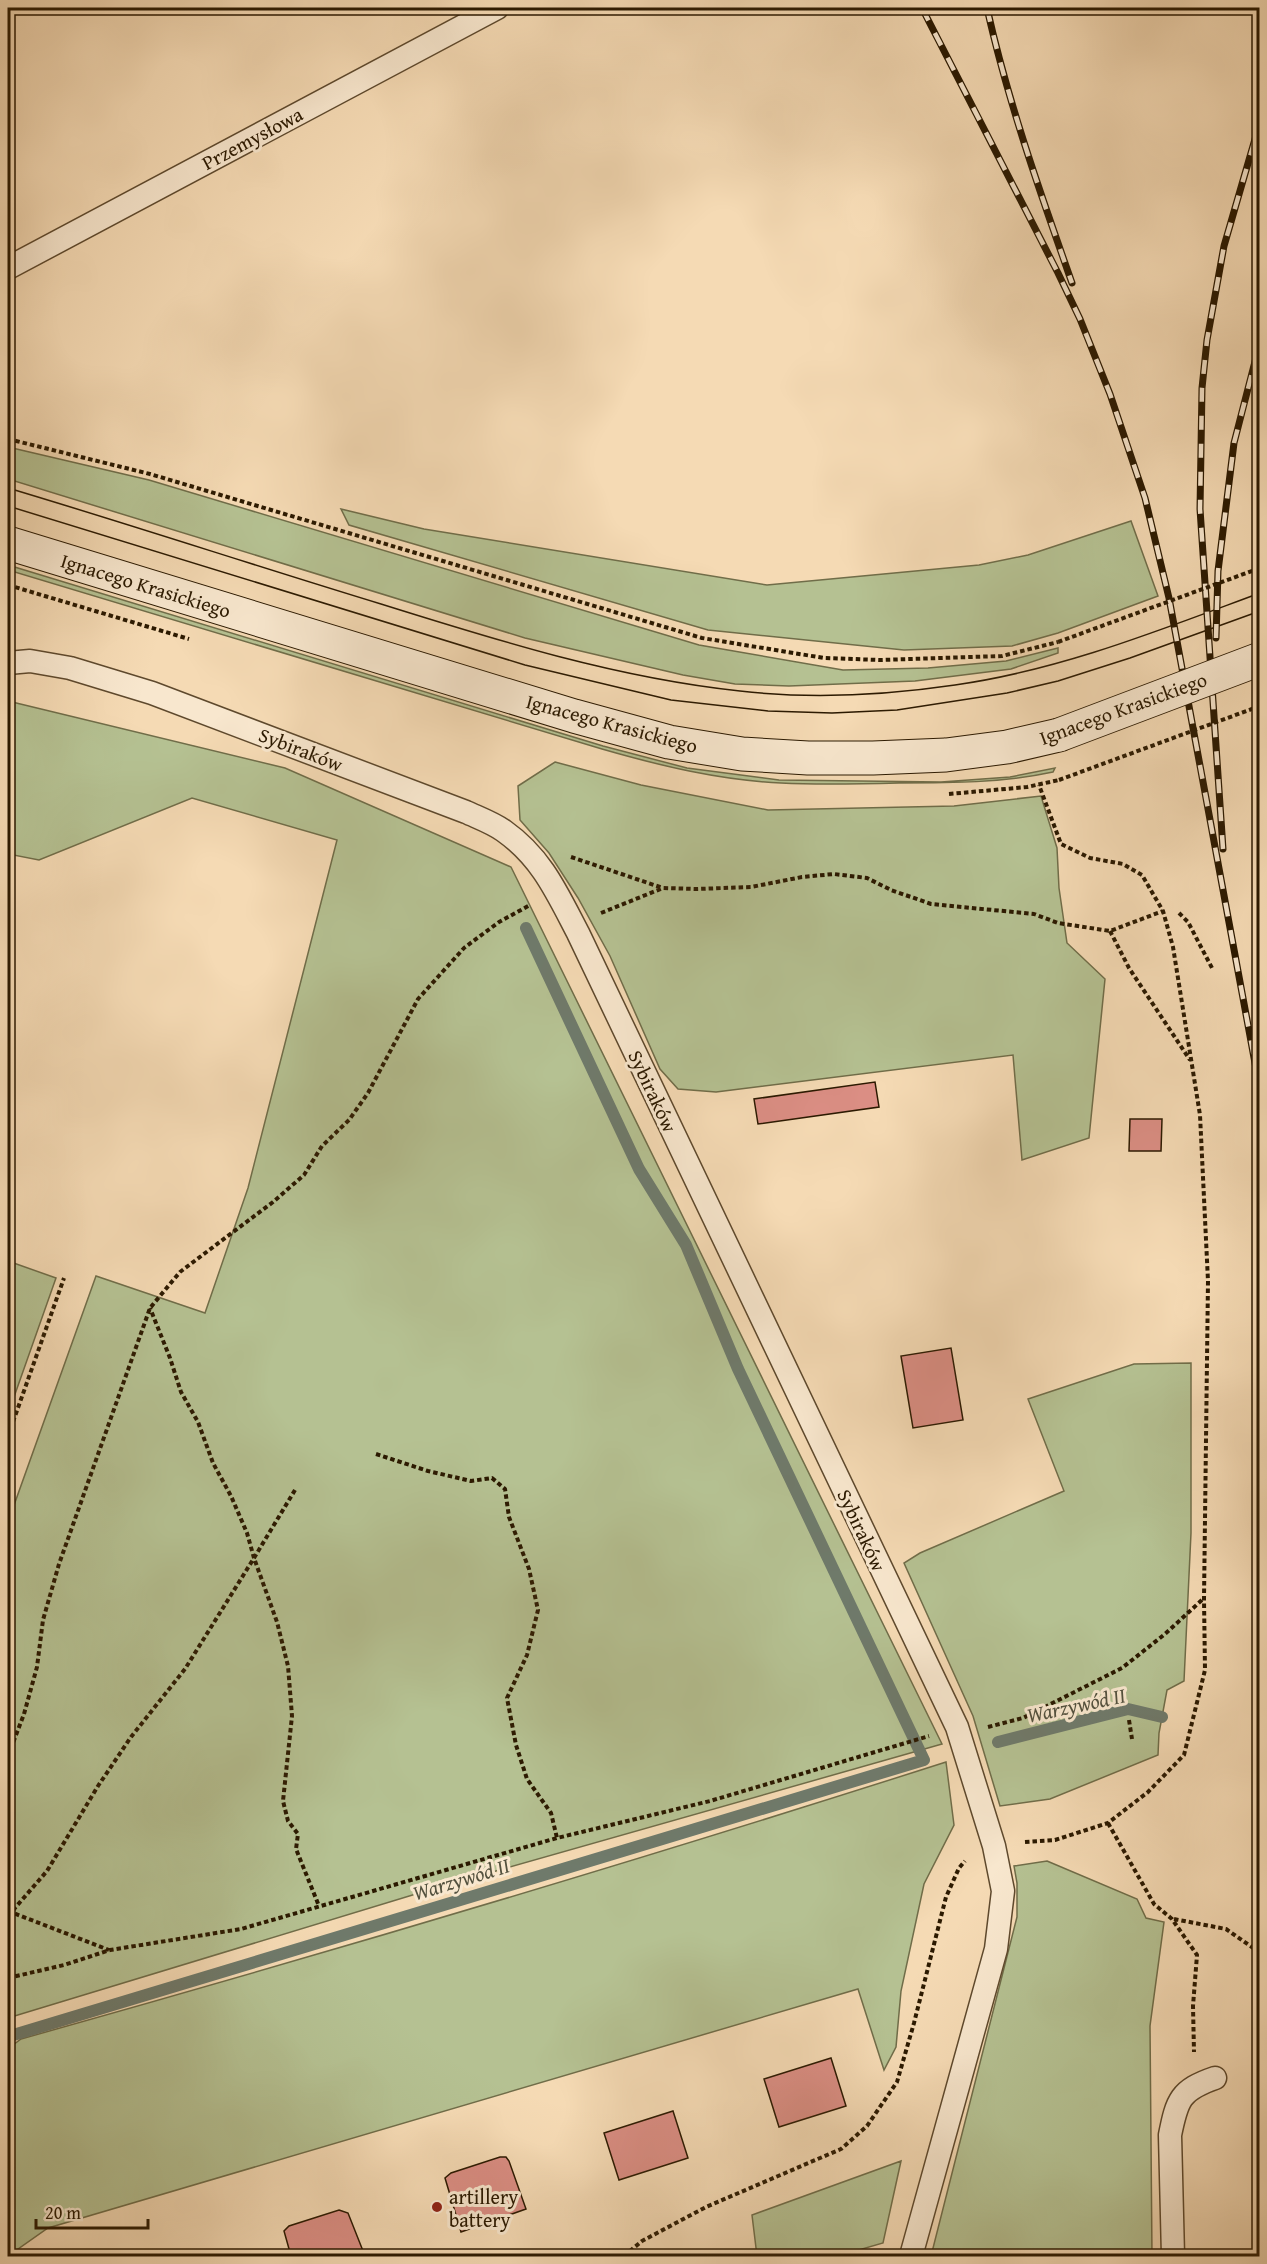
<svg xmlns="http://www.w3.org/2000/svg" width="1267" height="2264" font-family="'Gentium Book Plus',serif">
	<rect width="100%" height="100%" fill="#f5dab4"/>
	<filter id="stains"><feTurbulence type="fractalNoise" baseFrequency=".00333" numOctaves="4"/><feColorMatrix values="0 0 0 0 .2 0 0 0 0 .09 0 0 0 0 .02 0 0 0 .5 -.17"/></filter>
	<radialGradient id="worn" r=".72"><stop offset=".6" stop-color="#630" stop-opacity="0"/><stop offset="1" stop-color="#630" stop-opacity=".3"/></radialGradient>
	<path fill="#b5c192" stroke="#706d49" stroke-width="1.5" d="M8 447 149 480 699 645 843 670 928 668 1006 661 1058 648V653L1011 669 915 681 789 686 735 684 683 675 525 638 8 479Z
		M341 509 424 529 767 585 979 565 1028 555 1131 521 1158 596 1058 633 1012 646 904 650 708 630 349 525Z
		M8 565 603 746 687 768 779 780 941 782 1010 777 1055 768 1053 772C1002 783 951 783 899 783 860 784 820 785 781 783 719 780 661 766 602 749L8 570Z
		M8 701 285 768 511 867 942 1744 429 1890 8 2018V1522L96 1276 205 1313 248 1188 337 840 192 798 39 860 8 854Z
		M555 762 641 785 768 810 954 806 1041 796 1057 848 1059 888 1067 943 1105 979 1089 1138 1022 1160 1013 1055 716 1092 678 1089 660 1069 610 956 578 898 549 853 520 820 518 786Z
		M8 1261 56 1278 8 1414Z
		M1191 1363V1533L1184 1681 1167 1690 1159 1733 1158 1755 1050 1799 1000 1806 973 1716 904 1563 920 1553 1064 1491 1028 1399 1134 1364Z
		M946 1762 954 1825 924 1884 901 1991 896 2047 884 2070 858 1989 48 2228 8 2256V2045L9 2048 21 2039C331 1952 640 1860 946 1762Z
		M1047 1861 1137 1899 1146 1918 1164 1922 1150 2026 1152 2256H931L1017 1917V1883L1014 1866Z
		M901 2161 883 2243 838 2256H757L752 2215Z"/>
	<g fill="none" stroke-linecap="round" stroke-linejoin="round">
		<path stroke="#6f7a6b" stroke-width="12" d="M998 1742 1128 1709 1162 1717
			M10 2036 924 1760 738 1369 686 1245 639 1169 526 928"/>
	</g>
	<path fill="#db8e84" stroke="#2b1900" stroke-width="1.5" d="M875 1082 879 1107 758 1124 754 1099Z
		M1130 1119H1162L1161 1151H1129Z
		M951 1348 963 1420 913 1428 901 1356Z
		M831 2058 846 2106 779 2127 764 2079Z
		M673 2111 688 2158 619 2180 604 2133Z
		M500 2157H506L509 2161 526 2209 461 2232 445 2178 451 2173Z
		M339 2210 348 2213 365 2256H291L284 2231 289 2226Z"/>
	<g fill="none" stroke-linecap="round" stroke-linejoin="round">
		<defs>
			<path id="lane" d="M8 268 497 8
				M8 663 30 661 70 668 152 693 466 812C479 818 493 823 504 831 542 858 557 893 578 933L957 1727 994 1846 1003 1891 996 1949 911 2256
				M1173 2256 1170 2135C1177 2100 1180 2090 1215 2078"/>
			<path id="secondary" d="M8 543 574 716 669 742 742 754 808 758H873L946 755 1007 747 1059 735"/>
		</defs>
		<use href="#lane" stroke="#5e492d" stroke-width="25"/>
		<use href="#secondary" stroke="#2b1900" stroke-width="35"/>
		<path stroke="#2b1900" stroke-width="4" stroke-dasharray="4.5 3" stroke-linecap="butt" d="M8 439 150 474 702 638 824 658 881 660 1002 656 1058 642
			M8 585 189 639
			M949 794 1027 787 1059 780
			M571 857 663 888
			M601 913 663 888 697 889 751 887 802 877 834 874 867 878 891 890 931 904 1034 914 1058 923 1110 931 1163 911
			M1179 913 1188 922 1212 968
			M1110 931 1129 968 1190 1060
			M8 1436 64 1278
			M376 1454 428 1471 471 1481 492 1478 505 1489 509 1517 529 1569 538 1610 527 1655 507 1698 516 1745 527 1779 551 1813 557 1838
			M295 1490 254 1558 277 1622 288 1666 292 1716 283 1801 288 1821 298 1834 296 1849 319 1906
			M1129 1720 1132 1739
			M988 1727 1023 1718 1122 1668 1165 1634 1203 1599
			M8 1756 24 1714 37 1667 43 1620 59 1564 150 1308 180 1272 273 1202 304 1175 322 1146 349 1120 368 1093 418 999 464 948 499 922 530 905
			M1108 1823 1154 1904 1172 1919 1197 1955 1193 2006 1194 2052
			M1025 1842 1055 1840 1108 1823 1148 1792 1184 1755 1205 1670 1204 1599 1208 1281 1200 1115 1173 947 1163 911 1142 875 1123 864 1090 858 1061 844 1039 785
			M8 1911 109 1950
			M8 1916 47 1871 98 1786 131 1737 185 1669 254 1558 247 1533 231 1496 213 1463 198 1422 181 1392 170 1358 150 1308
			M1174 1919 1226 1929 1256 1950
			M8 1978 64 1965 110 1950 241 1929 557 1838 710 1801 929 1736
			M494 2256 523 2253 542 2256
			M624 2256 642 2241 706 2207 841 2149 867 2126 897 2082 914 2023 946 1897 959 1868 965 1861"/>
		<use href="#lane" stroke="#f8e7ce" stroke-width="22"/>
		<use href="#secondary" stroke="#f8e7ce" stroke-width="33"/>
		<path stroke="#2b1900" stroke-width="1.5" d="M8 488C132 525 256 566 381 604 499 641 617 678 740 691 809 699 887 695 955 685 1061 670 1160 630 1260 593
			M8 506 525 665 671 700 768 711 832 713 897 710 1007 693 1058 681 1130 658 1260 611"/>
		<defs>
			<path id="rail" d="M922 8 1058 273 1080 319 1110 394 1145 498 1169 598 1260 1090
				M987 8C1008 102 1040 192 1072 283
				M1216 638 1218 571 1234 443 1260 342
				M1223 849 1200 509 1202 388 1207 340 1224 246 1260 122"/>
		</defs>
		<use href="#rail" stroke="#2b1900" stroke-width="7"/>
		<use href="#rail" stroke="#f8e7ce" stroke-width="4.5" stroke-dasharray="14" stroke-linecap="butt"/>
		<defs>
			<path id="secondary-bridge" d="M1059 735 1260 659"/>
		</defs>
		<use href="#secondary-bridge" stroke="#2b1900" stroke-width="35" stroke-linecap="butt"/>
		<path stroke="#2b1900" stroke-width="4" stroke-dasharray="4.5 3" stroke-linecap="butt" d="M1058 642 1260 568
			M1059 780 1260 706"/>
		<use href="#secondary-bridge" stroke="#f8e7ce" stroke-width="33"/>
	</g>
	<circle fill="#8f2418" stroke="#f8e7ce" stroke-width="2" cx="437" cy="2207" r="6"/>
	<g text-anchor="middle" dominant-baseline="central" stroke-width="6" stroke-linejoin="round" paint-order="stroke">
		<g font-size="20" fill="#2b1900" stroke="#f8e7ce">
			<text transform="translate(252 138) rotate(-28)">Przemysłowa</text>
			<text transform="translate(146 585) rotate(17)">Ignacego Krasickiego</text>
			<text transform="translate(1123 708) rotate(-20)">Ignacego Krasickiego</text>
			<text transform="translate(612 723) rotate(15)">Ignacego Krasickiego</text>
			<text transform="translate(301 749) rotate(21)">Sybiraków</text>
			<text transform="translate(653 1091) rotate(65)">Sybiraków</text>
			<text transform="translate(862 1530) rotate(65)">Sybiraków</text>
		</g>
		<g font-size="20" fill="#2b1900" stroke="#f8e7ce" text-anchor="start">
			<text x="449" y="2196">artillery<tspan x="449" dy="23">battery</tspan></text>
		</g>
		<g font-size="21" font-style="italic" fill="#53513e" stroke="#f8e7ce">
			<text transform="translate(1076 1705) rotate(-12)">Warzywód II</text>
			<text transform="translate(461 1879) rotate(-17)">Warzywód II</text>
		</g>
	</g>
	<rect width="1267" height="2264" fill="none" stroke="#f5dab4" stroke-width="30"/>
	<rect x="9" y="9" width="1249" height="2246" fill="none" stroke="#2b1900" stroke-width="3"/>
	<rect x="15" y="15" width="1237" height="2234" fill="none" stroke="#2b1900" stroke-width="1.5"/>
	<path d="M36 2219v9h112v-9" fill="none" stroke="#2b1900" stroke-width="3"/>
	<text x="45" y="2219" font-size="18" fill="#2b1900" stroke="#f8e7ce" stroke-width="4.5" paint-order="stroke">20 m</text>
	<rect width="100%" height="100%" filter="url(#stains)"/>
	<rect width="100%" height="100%" fill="url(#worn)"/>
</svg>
